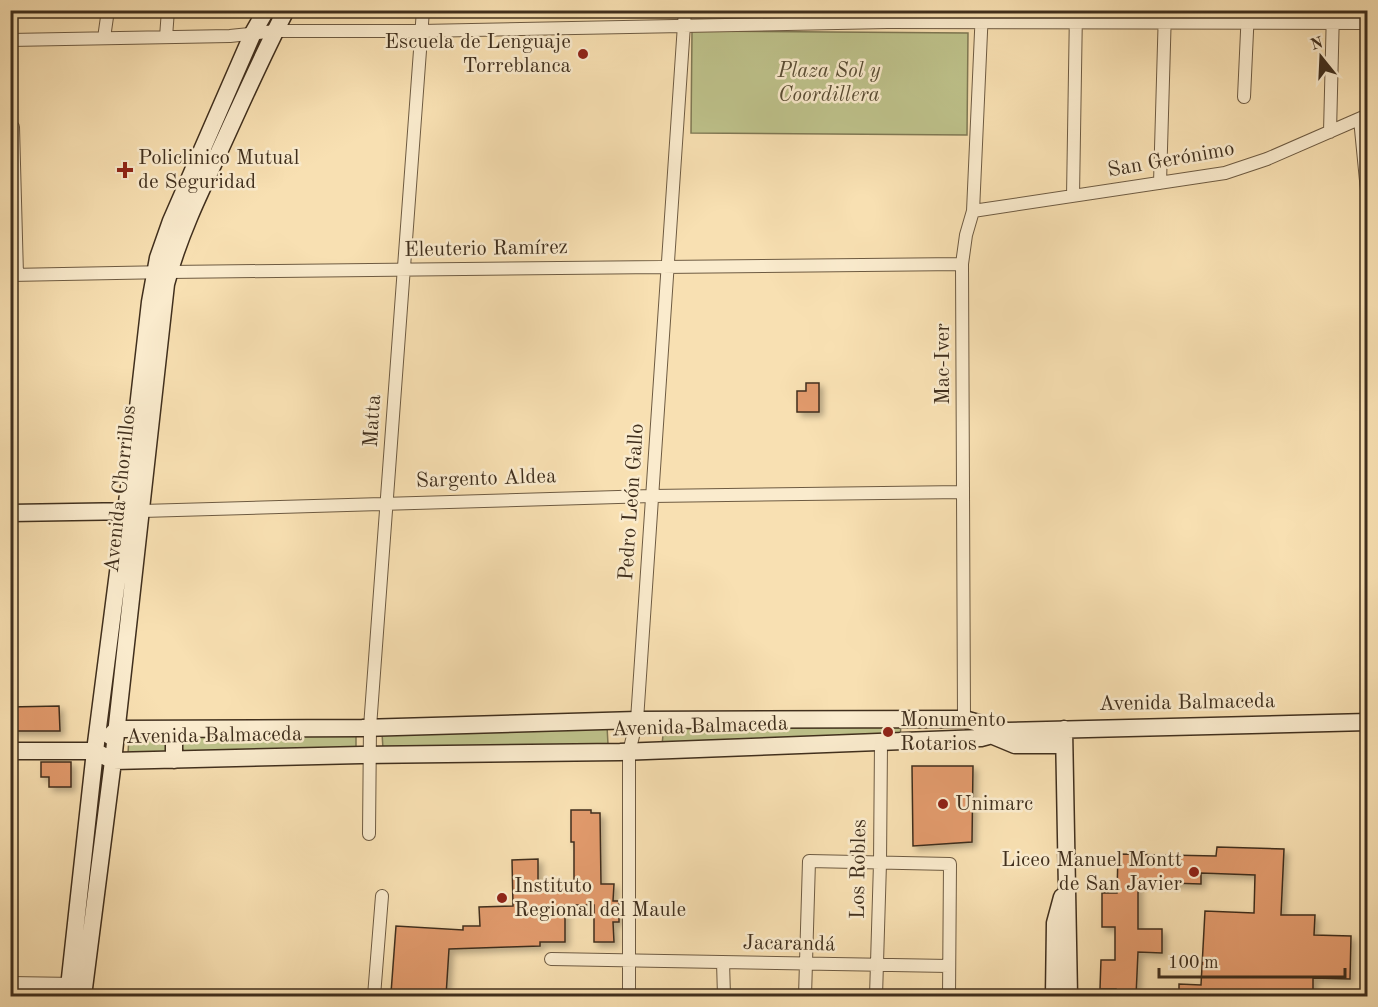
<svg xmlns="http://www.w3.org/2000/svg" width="1378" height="1007" font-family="'Old Standard TT',serif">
	<defs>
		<filter id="shadow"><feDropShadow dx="4" dy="4" stdDeviation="3" flood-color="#0004"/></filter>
	</defs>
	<rect width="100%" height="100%" fill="#f8e0b2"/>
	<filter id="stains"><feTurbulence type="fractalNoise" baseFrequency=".00333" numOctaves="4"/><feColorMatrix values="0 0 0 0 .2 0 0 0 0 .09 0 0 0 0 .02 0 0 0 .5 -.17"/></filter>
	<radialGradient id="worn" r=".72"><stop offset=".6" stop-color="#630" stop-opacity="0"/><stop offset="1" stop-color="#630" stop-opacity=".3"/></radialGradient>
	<path fill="#bec28b" stroke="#7f7854" stroke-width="1.5" d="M692 31 968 33 967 135 691 133Z
		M901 724 900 739 662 745 664 725Z
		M607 726 608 744 383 749 382 733Z
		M356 735V750L128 754 129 736Z"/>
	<path fill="#e19a6c" stroke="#402f1d" stroke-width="1.5" filter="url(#shadow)" d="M806 383H819V412H797V391H806Z
		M59 706 60 731H10V707Z
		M41 762H71V787H49V777H41Z
		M912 766H973L972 842 913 846Z
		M571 810H591V813H600L601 884H614L613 901H619V922H613L614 942H594V905H565V942H540V946L449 949 446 996 391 993 396 926 463 930V926H480L479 907 513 906 512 860 538 859V884H574V842H571Z
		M1217 847 1284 849 1281 915H1315L1314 935 1351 936 1350 979 1313 978V996H1179V984L1201 985 1205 911 1254 913 1255 875 1201 873V884L1138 882V929H1162V953L1138 952 1136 996H1116V989H1100L1101 960H1115V927H1102V893H1117L1118 854 1216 856Z"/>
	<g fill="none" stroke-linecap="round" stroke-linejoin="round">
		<defs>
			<path id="street" d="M166 37 168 10
				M104 38 108 10
				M10 40 230 36 276 31H421L887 22 1368 23
				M1244 97 1248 10
				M1360 119 1368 201
				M10 127H13L17 275
				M1330 132 1333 10
				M1160 183 1165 10
				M1073 196 1076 10
				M973 211 1225 173 1267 159 1368 115
				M10 275 169 272 962 264
				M142 511 652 496 963 492
				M964 719 962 264 966 235 973 211 982 10
				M369 834 370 727 423 10
				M551 959 949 966
				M723 962 724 996
				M10 983 75 984
				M374 996 382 896
				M629 996V752L637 720 685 10
				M805 996 809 861 950 864 949 996
				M876 996 880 863 881 743"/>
			<path id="secondary" d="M10 513 135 511
				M174 729V760
				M1064 729 1069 996
				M991 735 1015 745H1064
				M110 736 117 729 362 728 637 720 964 719 1007 731
				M10 751H95L113 761 361 755 620 752 981 738 1007 731 1368 722
				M68 996 95 751 129 487 150 302 158 258 171 221 253 33 266 10
				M83 996 113 761 166 284C178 238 199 194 219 152 241 104 262 56 286 10
				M1054 996 1055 923 1062 897"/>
		</defs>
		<use href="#street" stroke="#6e5b42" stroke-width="14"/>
		<use href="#secondary" stroke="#402f1d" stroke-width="19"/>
		<use href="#street" stroke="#faebcd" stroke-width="12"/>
		<use href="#secondary" stroke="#faebcd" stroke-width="16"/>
	</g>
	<g fill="#8f2418" stroke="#faebcd" stroke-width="2">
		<circle cx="583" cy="54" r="6"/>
		<path d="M122 161h6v6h6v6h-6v6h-6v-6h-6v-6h6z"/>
		<circle cx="888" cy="732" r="6"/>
		<circle cx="943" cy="804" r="6"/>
		<circle cx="1194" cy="872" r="6"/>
		<circle cx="502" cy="898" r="6"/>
	</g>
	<g text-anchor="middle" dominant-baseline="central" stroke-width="5" stroke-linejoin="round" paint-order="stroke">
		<g font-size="21" fill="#402f1d" stroke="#faebcd" text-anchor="start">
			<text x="571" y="42" text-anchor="end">Escuela de Lenguaje<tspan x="571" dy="24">Torreblanca</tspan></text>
			<text x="138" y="158">Policlinico Mutual<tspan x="138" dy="24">de Seguridad</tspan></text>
			<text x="900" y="720">Monumento<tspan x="900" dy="24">Rotarios</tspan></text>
			<text x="955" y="804">Unimarc</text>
			<text x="1182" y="860" text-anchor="end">Liceo Manuel Montt<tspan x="1182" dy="24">de San Javier</tspan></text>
			<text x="514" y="886">Instituto<tspan x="514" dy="24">Regional del Maule</tspan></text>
		</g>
		<g font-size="21" font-style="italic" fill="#594c33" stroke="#faebcd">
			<text x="829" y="71">Plaza Sol y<tspan x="829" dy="24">Coordillera</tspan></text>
		</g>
		<g font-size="21" fill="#402f1d" stroke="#faebcd">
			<text transform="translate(1171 160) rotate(-10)">San Gerónimo</text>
			<text transform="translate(486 249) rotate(-1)">Eleuterio Ramírez</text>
			<text transform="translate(943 364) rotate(-90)">Mac-Iver</text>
			<text transform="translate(373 421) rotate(-86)">Matta</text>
			<text transform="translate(486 479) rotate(-2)">Sargento Aldea</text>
			<text transform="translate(121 489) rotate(-84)">Avenida Chorrillos</text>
			<text transform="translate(632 502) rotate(-86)">Pedro León Gallo</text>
			<text transform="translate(1187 703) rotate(-1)">Avenida Balmaceda</text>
			<text transform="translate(700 727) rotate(-2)">Avenida Balmaceda</text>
			<text transform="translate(214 736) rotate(-1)">Avenida Balmaceda</text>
			<text transform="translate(859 869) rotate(-89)">Los Robles</text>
			<text transform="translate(789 944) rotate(1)">Jacarandá</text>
		</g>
	</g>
	<rect width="1378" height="1007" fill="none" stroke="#f8e0b2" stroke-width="36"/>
	<rect x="12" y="12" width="1354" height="983" fill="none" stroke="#402f1d" stroke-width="3"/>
	<rect x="18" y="18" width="1342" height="971" fill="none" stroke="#402f1d" stroke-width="1.5"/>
	<g transform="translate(1321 57) rotate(342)" stroke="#faebcd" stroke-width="4.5" paint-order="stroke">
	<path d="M0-4.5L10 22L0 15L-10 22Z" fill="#402f1d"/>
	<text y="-9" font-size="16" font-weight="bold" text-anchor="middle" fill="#402f1d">N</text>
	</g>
	<path d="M1159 968v9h186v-9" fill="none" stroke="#402f1d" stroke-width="3"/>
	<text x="1168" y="968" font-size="18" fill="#402f1d" stroke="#faebcd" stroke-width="4.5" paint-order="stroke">100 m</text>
	<rect width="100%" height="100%" filter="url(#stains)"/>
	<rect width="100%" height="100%" fill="url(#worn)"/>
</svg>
